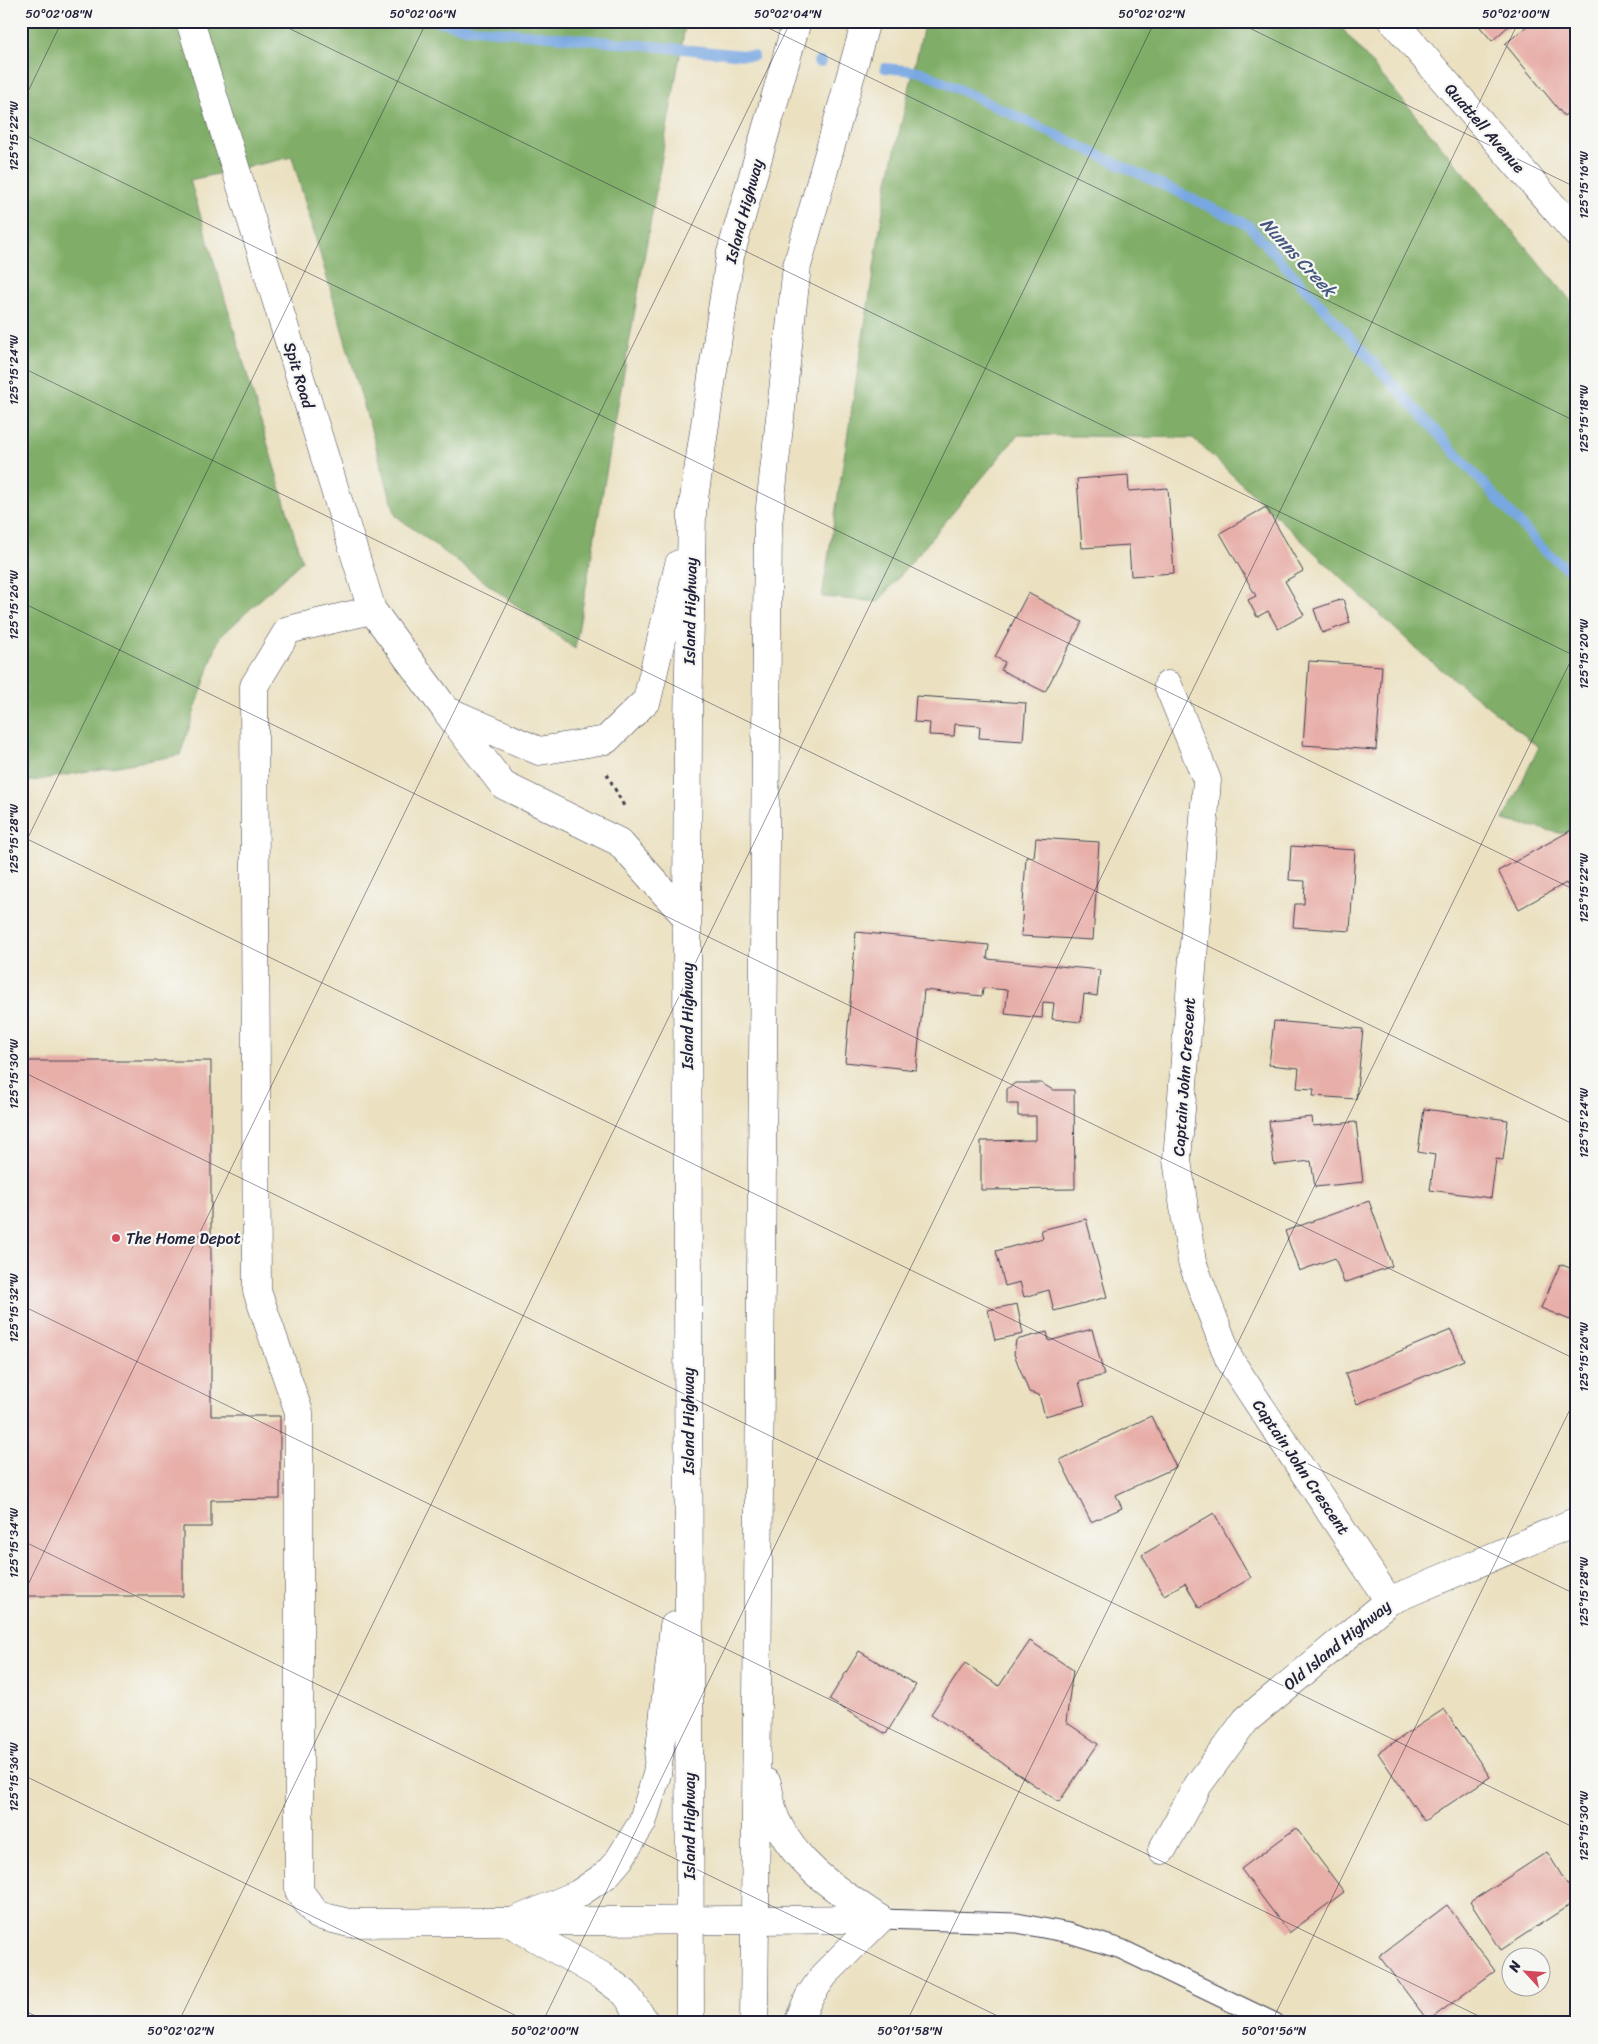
<svg xmlns="http://www.w3.org/2000/svg" width="1598" height="2044" font-family="Sriracha,sans-serif">
	<rect width="100%" height="100%" fill="#f6f6f2"/>
	<filter id="ink" filterUnits="userSpaceOnUse"><feTurbulence type="fractalNoise" baseFrequency=".02" numOctaves="2"/><feDisplacementMap in="SourceGraphic" scale="10" xChannelSelector="R" yChannelSelector="G"/><feConvolveMatrix kernelMatrix="1 2 1 2 8 2 1 2 1" color-interpolation-filters="sRGB"/></filter>
	<filter id="wash" filterUnits="userSpaceOnUse"><feTurbulence type="fractalNoise" baseFrequency=".0096" numOctaves="4" result="noise"/><feDisplacementMap in="SourceGraphic" scale="20" xChannelSelector="R" yChannelSelector="G"/><feGaussianBlur stdDeviation="1.12" result="paint"/><feColorMatrix in="noise" values="0 0 0 0 0 0 0 0 0 0 0 0 0 0 0 0 0 1.4 0 .05"/><feComposite in="paint" operator="in"/></filter>
	<g filter="url(#wash)">
		<rect width="100%" height="100%" fill="#ebe1c1"/>
		<path fill="#80ae68" stroke="#516852" d="M21 21H686L575 649 396 516 292 157 190 180 302 561 219 638 180 755 21 783Z
			M925 21H1336L1577 308V837L1503 820 1539 747 1422 654 1193 438 1018 435 878 602 822 597 887 185Z"/>
		<g fill="none" stroke-linecap="round" stroke-linejoin="round">
			<path stroke="#78a7e2" stroke-width="10" d="M436 21 465 28 754 56
				M818 62H821
				M885 68 922 72 1248 225 1543 549 1577 577"/>
		</g>
		<g id="blocks">
			<path fill="#e8afa9" d="M1475 21H1514L1492 41Z
				M1533 21H1577V105L1564 116 1505 44Z
				M1128 475 1129 491 1168 488 1174 573 1131 576 1129 545 1082 548 1077 479Z
				M1266 507 1303 571 1285 581 1304 615 1278 629 1268 611 1257 617 1248 600 1256 596 1220 533Z
				M1028 593 1082 622 1045 692 1001 670 1005 662 995 657Z
				M1343 599 1350 623 1322 633 1314 609Z
				M1309 661 1382 666 1376 750 1303 745Z
				M916 696 1026 703 1023 741 979 738 980 726 955 724 954 736 929 735 930 723 914 722Z
				M1577 827V894L1574 896 1566 883 1519 909 1498 871Z
				M1036 838 1099 842 1093 940 1021 936 1026 857H1034Z
				M1291 846 1355 850 1350 931 1293 927 1295 904H1304L1305 881 1289 880Z
				M856 932 989 945 987 959 1100 970 1097 996 1084 994 1081 1022 1052 1019 1054 1003 1043 1002 1042 1018 1005 1014 1008 990 983 988 982 996 924 990 916 1070 845 1062Z
				M1274 1021 1363 1029 1356 1099 1313 1096 1314 1089 1297 1088 1299 1068 1269 1065Z
				M21 1061H211V1416H280V1499L211 1500V1527H183V1596H21Z
				M1015 1083H1041L1053 1090H1074L1075 1189 981 1190V1141L1036 1140V1116H1018V1104H1007V1089Z
				M1424 1109 1508 1120 1503 1160 1496 1159 1491 1198 1430 1190 1435 1155 1418 1152Z
				M1312 1117 1313 1126 1356 1122 1363 1182 1315 1187 1311 1161 1274 1165 1269 1121Z
				M1369 1201 1392 1266 1344 1283 1335 1258 1299 1271 1285 1231Z
				M1086 1219 1107 1297 1054 1311 1049 1290 1024 1297 1020 1282 1005 1286 996 1251 1043 1238 1041 1230Z
				M1560 1264 1577 1271V1323L1541 1308Z
				M1017 1304 1023 1334 995 1340 988 1310Z
				M1092 1329 1104 1375 1079 1382 1085 1405 1045 1416 1039 1395 1029 1392 1014 1354 1016 1340 1047 1332 1049 1341Z
				M1451 1330 1464 1360 1357 1404 1345 1374Z
				M1151 1416 1176 1467 1116 1495 1122 1508 1091 1522 1060 1460Z
				M1214 1513 1251 1578 1199 1608 1185 1583 1164 1595 1142 1555Z
				M1030 1641 1073 1670 1066 1722 1098 1744 1059 1802 931 1714 965 1663 999 1686Z
				M859 1651 916 1685 886 1734 829 1700Z
				M1444 1709 1490 1777 1424 1821 1378 1753Z
				M1296 1828 1344 1892 1289 1933 1241 1869Z
				M1547 1852 1577 1900 1501 1950 1470 1902Z
				M1447 1905 1495 1971 1428 2021 1379 1956Z"/>
		</g>
	</g>
	<g filter="url(#ink)">
		<use href="#blocks" fill-opacity="0" stroke="#403f4f" stroke-width="1"/>
		<g fill="none" stroke-linecap="round" stroke-linejoin="round">
			<defs>
				<path id="lane" d="M880 1919 1017 1923 1069 1933 1121 1949 1275 2023"/>
				<path id="street" d="M190 21 372 610 446 710
					M1393 21 1577 234
					M372 610 288 630 254 686 257 1291 299 1412V1891L317 1915 349 1923 880 1919
					M1168 685 1207 780 1177 1160 1192 1262 1229 1359 1389 1601
					M1162 1850 1198 1785 1246 1720 1389 1601 1577 1521"/>
				<path id="primary" d="M446 710 539 751 606 740 647 700 679 564
					M447 712 503 785 619 842 687 918
					M767 1783C770 1795 771 1809 776 1820 797 1867 840 1892 880 1919L824 1975 809 1997 798 2023
					M510 1923 578 1894 606 1875 619 1860 642 1823 657 1774 674 1626
					M510 1923 602 1976 625 1993 646 2023
					M690 2023 687 918 688 724 692 512 730 256 797 21
					M754 2023 768 525 797 266 866 21"/>
			</defs>
			<use href="#lane" stroke="#403f4f" stroke-width="21"/>
			<use href="#street" stroke="#403f4f" stroke-width="29"/>
			<use href="#primary" stroke="#403f4f" stroke-width="29"/>
			<path stroke="#403f4f" stroke-width="3" stroke-dasharray="4 4" stroke-linecap="butt" d="M607 774 625 808"/>
			<use href="#lane" stroke="#fff" stroke-width="19"/>
			<use href="#street" stroke="#fff" stroke-width="28"/>
			<use href="#primary" stroke="#fff" stroke-width="28"/>
		</g>
	</g>
	<path fill="none" stroke="#22223b" stroke-width="1" stroke-opacity="0.45" d="M274 21 1577 657M754 21 1577 422M1235 21 1577 188M21 106 62 21M21 133 1577 891M21 367 1577 1126M21 602 1577 1360M21 836 1577 1595M21 852 427 21M21 1071 1577 1829M21 1305 1493 2023M21 1540 1012 2023M21 1599 791 21M21 1774 531 2023M21 2009 50 2023M178 2023 1155 21M542 2023 1519 21M906 2023 1577 648M1271 2023 1577 1395"/>
	<circle fill="#d1495b" stroke="#f6f6f2" stroke-width="2" cx="116" cy="1238" r="5"/>
	<g text-anchor="middle" dominant-baseline="central" stroke-width="4.5" stroke-linejoin="round" paint-order="stroke">
		<g font-size="16" fill="#22223b" stroke="#f6f6f2">
			<text transform="translate(1485 128) rotate(49)">Quattell Avenue</text>
			<text transform="translate(744 211) rotate(-75)">Island Highway</text>
			<text transform="translate(299 375) rotate(73)">Spit Road</text>
			<text transform="translate(690 611) rotate(-89)">Island Highway</text>
			<text transform="translate(687 1016) rotate(-90)">Island Highway</text>
			<text transform="translate(1184 1077) rotate(-86)">Captain John Crescent</text>
			<text transform="translate(688 1421) rotate(-90)">Island Highway</text>
			<text transform="translate(1301 1467) rotate(56)">Captain John Crescent</text>
			<text transform="translate(1337 1645) rotate(-39)">Old Island Highway</text>
			<text transform="translate(689 1826) rotate(-90)">Island Highway</text>
		</g>
		<g font-size="16" fill="#22223b" stroke="#f6f6f2" text-anchor="start">
			<text x="126" y="1238">The Home Depot</text>
		</g>
		<g font-size="18" font-style="italic" fill="#44577e" stroke="#f6f6f2">
			<text transform="translate(1298 257) rotate(47)">Nunns Creek</text>
		</g>
	</g>
	<rect width="1598" height="2044" fill="none" stroke="#f6f6f2" stroke-width="55"/>
	<g transform="translate(1526 1972) rotate(296)"><circle r="24" fill="#f6f6f2" stroke="#a1a1a9"/>
	<path d="M0-4L9 19L0 12L-9 19Z" fill="#d1495b"/>
	<text y="-8" font-size="14" font-weight="bold" text-anchor="middle" fill="#22223b">N</text>
	</g>
	<rect x="28" y="28" width="1542" height="1988" fill="none" stroke="#22223b" stroke-width="2"/>
	<g font-size="12" text-anchor="middle" fill="#22223b">
		<text x="59" y="18">50°02'08"N</text>
		<text x="423" y="18">50°02'06"N</text>
		<text x="788" y="18">50°02'04"N</text>
		<text x="1152" y="18">50°02'02"N</text>
		<text x="1516" y="18">50°02'00"N</text>
		<text transform="translate(14 136) rotate(-90)" y="4">125°15'22"W</text>
		<text transform="translate(1584 185) rotate(-90)" y="4">125°15'16"W</text>
		<text transform="translate(14 370) rotate(-90)" y="4">125°15'24"W</text>
		<text transform="translate(1584 419) rotate(-90)" y="4">125°15'18"W</text>
		<text transform="translate(14 605) rotate(-90)" y="4">125°15'26"W</text>
		<text transform="translate(1584 654) rotate(-90)" y="4">125°15'20"W</text>
		<text transform="translate(14 839) rotate(-90)" y="4">125°15'28"W</text>
		<text transform="translate(1584 888) rotate(-90)" y="4">125°15'22"W</text>
		<text transform="translate(14 1074) rotate(-90)" y="4">125°15'30"W</text>
		<text transform="translate(1584 1123) rotate(-90)" y="4">125°15'24"W</text>
		<text transform="translate(14 1308) rotate(-90)" y="4">125°15'32"W</text>
		<text transform="translate(1584 1357) rotate(-90)" y="4">125°15'26"W</text>
		<text transform="translate(14 1543) rotate(-90)" y="4">125°15'34"W</text>
		<text transform="translate(1584 1592) rotate(-90)" y="4">125°15'28"W</text>
		<text transform="translate(14 1777) rotate(-90)" y="4">125°15'36"W</text>
		<text transform="translate(1584 1826) rotate(-90)" y="4">125°15'30"W</text>
		<text x="181" y="2035">50°02'02"N</text>
		<text x="545" y="2035">50°02'00"N</text>
		<text x="910" y="2035">50°01'58"N</text>
		<text x="1274" y="2035">50°01'56"N</text>
	</g>
</svg>
